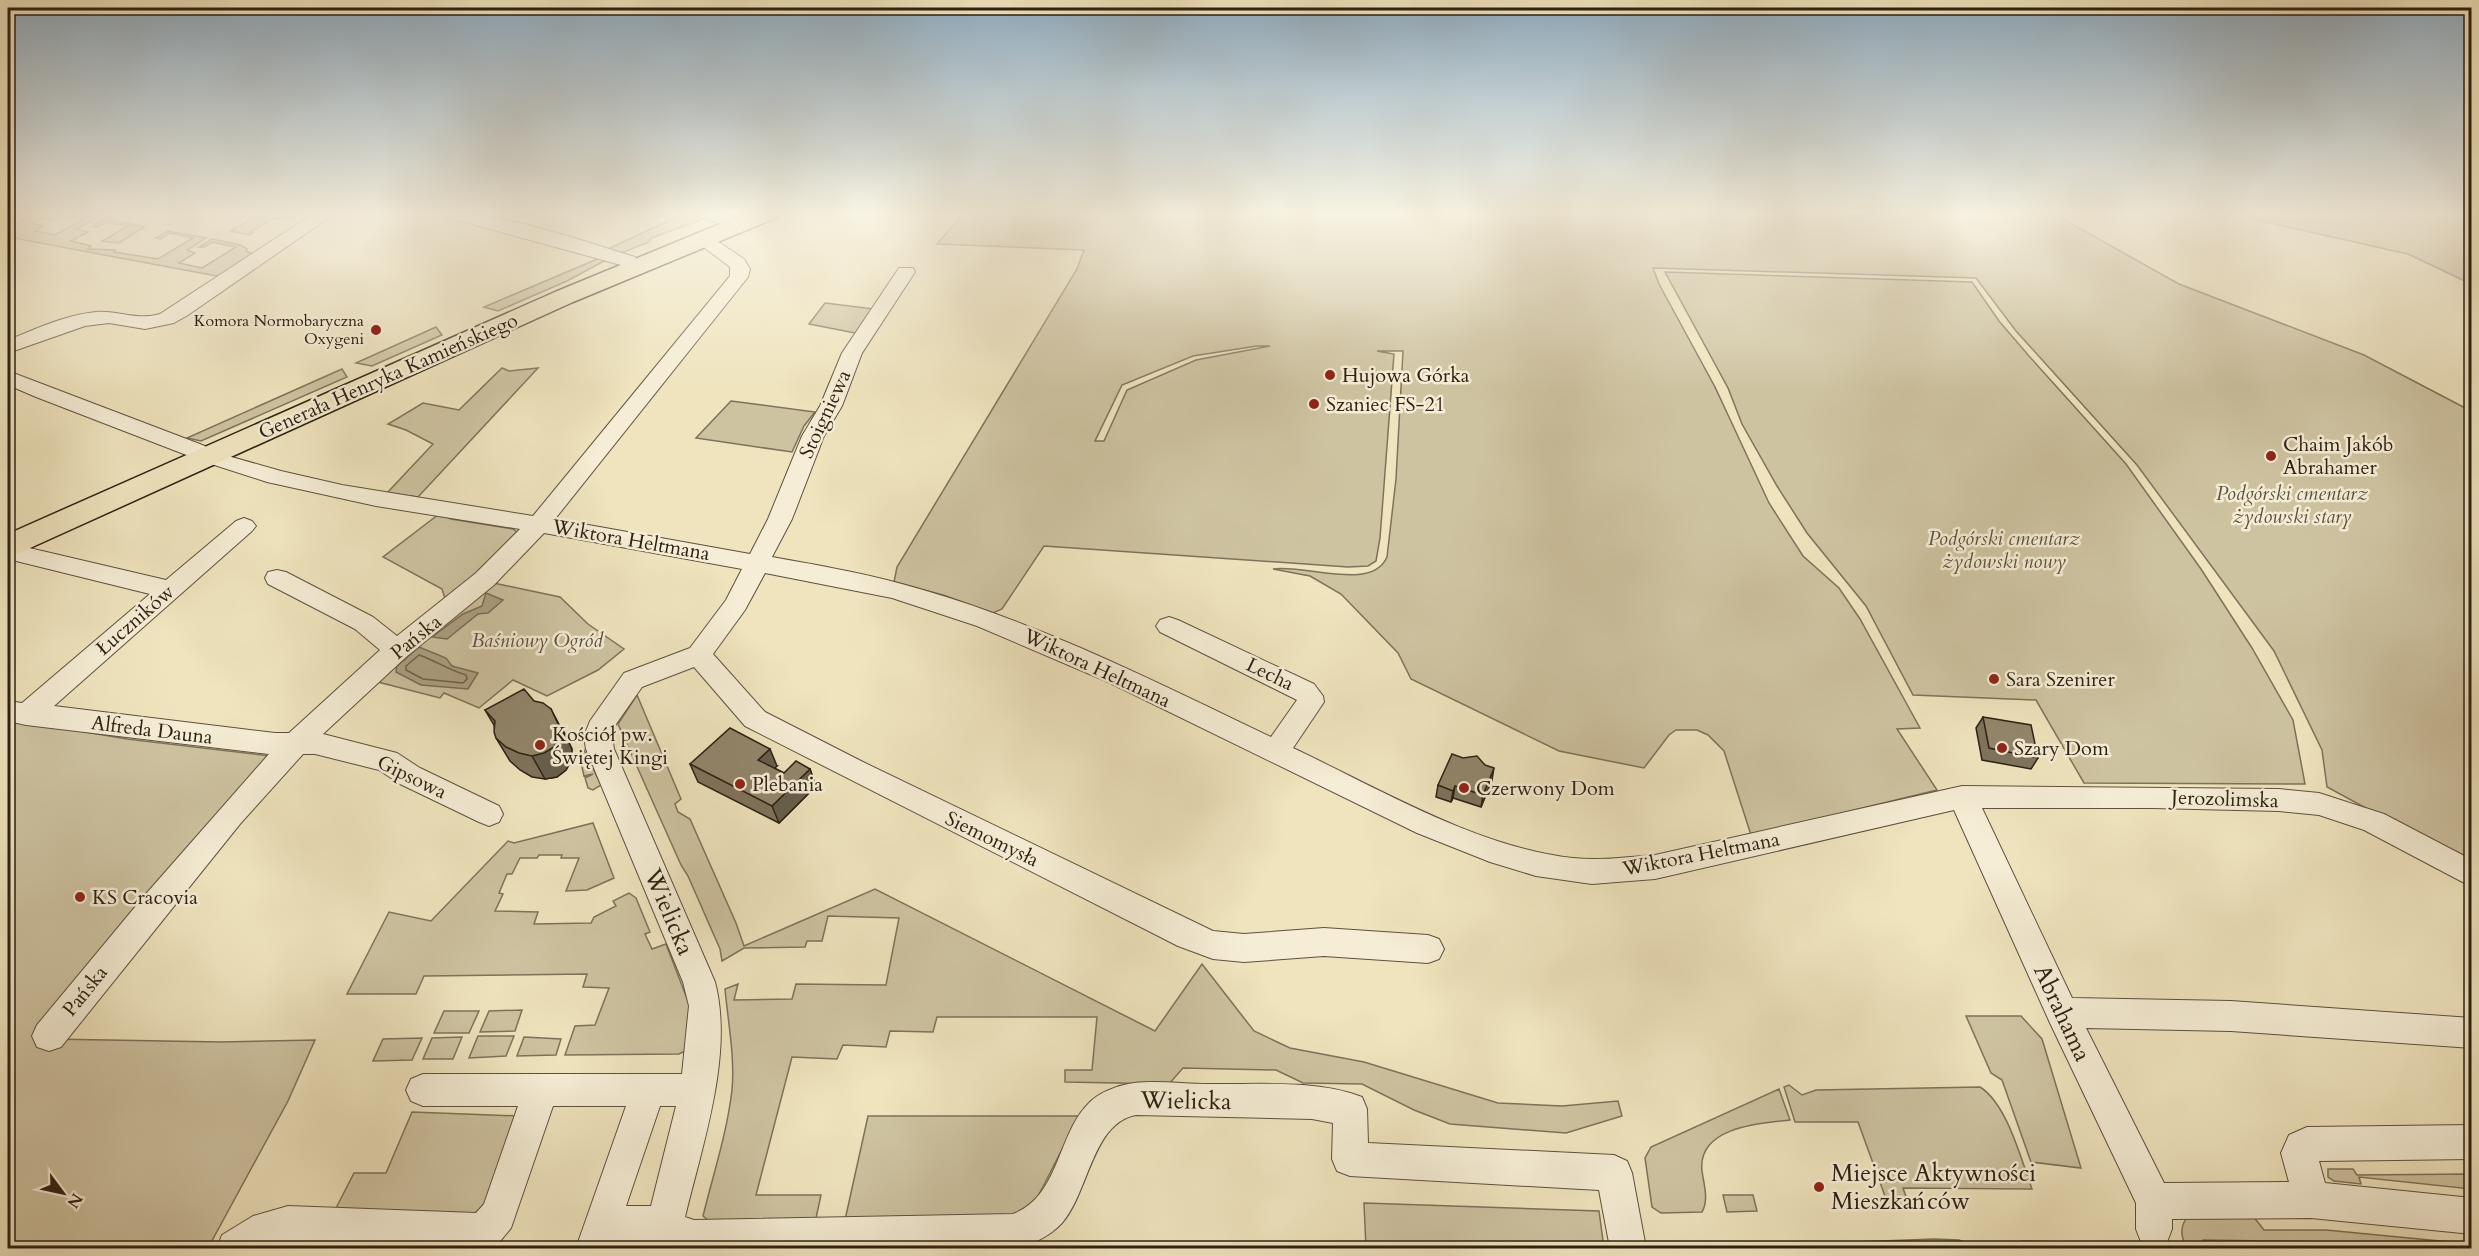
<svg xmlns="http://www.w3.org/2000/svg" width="2479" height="1256" font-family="Cardo,serif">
	<rect width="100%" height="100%" fill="#efe4be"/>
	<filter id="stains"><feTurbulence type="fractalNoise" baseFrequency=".00333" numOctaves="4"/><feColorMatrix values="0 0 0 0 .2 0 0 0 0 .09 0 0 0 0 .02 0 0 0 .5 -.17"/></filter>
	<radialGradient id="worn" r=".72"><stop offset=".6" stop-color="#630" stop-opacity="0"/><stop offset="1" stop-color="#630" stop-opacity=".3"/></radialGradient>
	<path fill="#cec3a1" stroke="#7e725a" stroke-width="1.5" fill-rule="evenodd" d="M39 212H53L32 224 43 226 35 231 55 235 86 218 66 214 52 221 46 219C66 209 76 214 97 218L76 229 88 232 71 241 91 246 88 249 115 250 114 252 158 259 193 238 170 233 160 239 156 238 168 231 206 238 187 250 195 253 179 263 202 268 236 247 213 242 204 247H199L212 239 240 245 247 249 246 251 255 255 222 277 8 237V227Z
		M687 212 709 217 651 238 649 242 619 254 608 249Z
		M965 212H2064L2061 218 2179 284 2364 355 2471 411V865L2327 787 2322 750 2274 651 2137 465 2016 331 1976 278 1653 268 1659 284 1715 387 1769 503 1803 556 1839 588 1860 619 1920 728 1897 729 1937 790 1751 835 1724 751 1708 735 1697 730H1676L1669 735 1644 768 1559 751 1411 679 1398 653 1341 594 1310 576 1273 569C1306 564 1372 592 1387 557L1396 479 1403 351H1377L1394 354 1380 538 1376 561 1368 566 1348 567 1044 546 1002 609 993 613 943 595 894 582 897 567 1077 269 1084 250 937 244ZM1257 346H1270L1196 360 1127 390 1104 441H1095L1122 385 1193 356Z
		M2244 212H2471V284L2408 254 2261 221Z
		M274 213 296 217 275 218 250 232 253 233 250 235 230 231 257 216 267 218Z
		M105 219 142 226 144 227 119 243 102 241 128 226 107 222 97 227 93 226Z
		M602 257 608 259 567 281 498 311 484 307Z
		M1665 272 1972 282 1999 321 2029 356 2126 464 2201 569 2252 648 2293 720 2305 784 2084 783 2036 700 1913 695 1866 606 1807 533 1777 486 1742 424 1728 388Z
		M825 303 874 309 861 328 855 333 809 324Z
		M436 327 442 335 372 366 356 363Z
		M502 368 509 371 538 368 418 497 387 493 433 444 406 430 388 424 423 403 459 410Z
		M342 369 347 377 201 441 187 438Z
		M731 401 815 412 804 426 792 452 696 438Z
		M439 514 451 519 513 529 518 533 446 602 442 589 383 557Z
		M489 582 560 597 588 624 624 649 598 670 547 696 513 680 479 708 444 693 440 698 378 682Z
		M637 695 681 799 675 804 678 812 690 819 736 923 744 946 875 889 1155 1031 1202 964 1254 1031 1290 1048 1364 1062 1498 1103 1562 1106 1618 1101 1622 1116 1566 1133 1450 1124 1414 1110 1362 1084 1303 1083 1276 1070 1183 1068 1169 1084 1065 1082V1070H1092L1097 1017H937L933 1032 890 1031 886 1047 843 1045 837 1059 792 1057 756 1195H821L815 1223 708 1220 703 1216C713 1175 727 1133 732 1090 735 1057 728 1022 725 989L738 984 734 1000 792 999 796 984 886 985 899 918 828 916 822 941H807L805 947 744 948 722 961 720 949 688 876 681 865 618 724Z
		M8 719 127 739 270 756 51 1039 221 1042 315 1040 288 1101 208 1248H8Z
		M584 750 601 785 593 790 588 788 585 778 593 774 584 776 579 754Z
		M593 823 614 878 587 890 566 891 579 858H561L562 855H539L537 858H520L512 874H507L499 893 503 894 495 911 538 912 534 924 591 923 594 917 616 906 613 901 629 893 636 898 650 932 645 934 652 949 666 944 691 1009 689 1049 679 1054 565 1055 575 1026 595 1025 609 988 583 987 587 974 424 976 416 994H347L389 912 431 921 508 841 514 843Z
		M522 1010 515 1031 480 1032 489 1011Z
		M444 1011H479L469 1033H434Z
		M1966 1016H2021L2042 1039 2081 1168 2031 1162 2002 1080 1991 1073Z
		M478 1036H514L506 1056 469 1058Z
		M462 1037 453 1059H423L432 1038Z
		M524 1037 561 1039 556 1055 517 1056Z
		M422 1038 412 1060 373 1061 383 1039Z
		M1789 1085 1802 1095 1816 1090 1980 1087C2007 1104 2021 1159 2032 1189L1903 1188 1910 1208 1889 1207 1858 1122H1795L1784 1087Z
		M1779 1089 1790 1120C1760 1123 1697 1127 1702 1171 1704 1185 1709 1200 1702 1212L1661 1213 1652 1207 1645 1158 1651 1147Z
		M412 1112 519 1116 487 1203 471 1216 334 1212 354 1173H386Z
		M868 1116H1079L1026 1220 843 1229Z
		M2328 1169H2353L2357 1175 2471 1174V1189L2359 1177 2361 1184 2334 1181 2328 1177Z
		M1723 1195H1753L1757 1211 1727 1212Z
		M1364 1203 1599 1211 1604 1248H1366Z
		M2190 1215 2253 1216 2264 1230H2326L2471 1244 2472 1248H2391L2331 1242 2203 1240V1248H2188C2180 1238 2179 1224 2190 1215Z
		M1934 1239 1959 1240 1979 1248H1830L1829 1243Z
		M2022 1241 2112 1243 2122 1248H2022Z"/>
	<path fill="#ada184" stroke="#7a6d57" stroke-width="1.5" d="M486 593 503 600 488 613 478 614 447 639 432 637 463 614 482 606Z
		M419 647 446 658 452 666 478 673 468 689 421 685 396 672 397 666Z"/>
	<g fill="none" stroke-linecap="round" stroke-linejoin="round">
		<path stroke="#6d604c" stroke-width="1.5" d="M419 655C436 661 449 670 466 675L467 679 463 683 423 679 406 670V666Z"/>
		<defs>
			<path id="minor" d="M316 212H337L188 315 174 323 145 329 109 323 85 326 8 353V340C36 329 65 315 96 312 117 310 138 321 160 314Z
				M440 212C502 212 575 239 635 257L637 261 635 265 628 267 443 216Z
				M701 212H724L735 220 732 224C722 226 708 221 701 212Z
				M702 234 708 235 744 259 750 269 748 277 555 519 750 554 768 519 802 436 820 406 842 353 899 268H913L915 272 862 353 842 406 824 436 792 519 772 557C823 566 874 575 923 590 1044 625 1158 683 1271 737L1297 700 1160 632 1156 626 1160 620 1169 617 1178 620 1314 684 1323 696 1324 702 1293 748C1380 789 1476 847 1573 858 1600 861 1628 857 1655 855L1962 786 2279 789 2319 793 2384 814 2472 860V887L2364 830 2319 815 2279 811 2153 808H1982L2072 998 2231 1001 2472 1018V1048L2231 1031 2086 1028 2164 1183 2289 1182 2281 1153 2289 1135 2307 1127 2472 1125V1159L2319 1161 2325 1183 2472 1198V1234L2311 1218 2172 1219V1229L2167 1242 2154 1247 2141 1242 2136 1229V1203L2050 1023 1954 810 1655 879 1592 884 1536 876 1490 862 1417 833 1108 682 977 626 892 598 765 573 745 610 713 654 765 712 861 761 1213 931 1244 934 1324 928 1428 935 1439 939 1444 949 1439 959 1428 963 1324 956 1244 962 1213 959 1178 946 745 726 694 667 642 687 616 724 612 736 614 749 715 982C734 1054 702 1146 685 1217L694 1220 1013 1214C1060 1196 1057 1134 1089 1103 1099 1092 1119 1085 1134 1083 1158 1080 1184 1084 1208 1084 1257 1085 1315 1079 1362 1097L1367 1109 1368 1143 1614 1155 1627 1161 1632 1173 1646 1248H1610L1599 1190 1350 1176 1337 1171 1332 1159 1333 1123 1312 1119 1136 1115C1092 1123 1089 1192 1062 1223 1050 1236 1035 1243 1018 1248H641L642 1242 614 1243 612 1248H576L626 1106H553L511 1228 497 1245 489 1248 288 1242 268 1248H217L222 1235 253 1216 288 1206 476 1213 484 1204 518 1106H423L411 1101 406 1090 411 1079 423 1074H682L689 1006 683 982 586 749 584 736 590 721 624 673 690 648 726 600 742 569 544 533 494 585 406 657 323 734 397 753 420 768 499 806 503 814 499 822 489 826 479 822 400 784 379 770 315 754H303L240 824 61 1047 49 1051 37 1047 32 1036 37 1025 145 895 269 754 26 725 8 721V701L22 703 150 594 8 559V543L166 580 236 521 244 518 252 521 256 526 252 531 54 706 275 733H289L380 650 355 629 268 584 265 578 268 572 277 570 286 572 373 617 397 636 476 573 520 529 376 506 267 482 202 461 200 457 189 456 36 397 8 385V371L205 446 207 450 281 471 342 485 533 516 730 276V267L693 239 696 235ZM660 1106H676L651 1206H626Z"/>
			<path id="major" d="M749 212H781L778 217 573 302 19 553 8 556V534L555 292Z"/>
		</defs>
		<use href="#minor" stroke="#5e513e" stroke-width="2"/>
		<use href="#major" stroke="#2d2013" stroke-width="3"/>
		<use href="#minor" fill="#f5edd5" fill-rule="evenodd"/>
		<use href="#major" fill="#efe4be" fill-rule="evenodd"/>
	</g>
	<path fill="#7e735d" stroke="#2d2013" stroke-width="1.5" d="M534 701 564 732 572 749 571 761 566 770 557 777 545 779 532 777 520 770 510 761 496 738 494 725 485 710Z
		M1983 717 2038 758 2031 769 1982 760 1976 728Z
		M690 764 777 766 774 768 784 773 810 769 816 786 779 823 698 782Z
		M1492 780 1481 807 1453 798 1451 802 1436 797 1438 785Z"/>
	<path fill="#665e4c" stroke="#2d2013" stroke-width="1.5" d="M551 709 572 749 571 761 566 770 557 777 545 779 532 756Z
		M770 749 777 766 765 777 758 760Z
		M1494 768 1492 780 1481 807 1483 795Z
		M810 769 816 786 779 823 772 806Z
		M1455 786 1453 798 1451 802 1453 791Z"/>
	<path fill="#92866c" stroke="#2d2013" stroke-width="1.5" d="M524 689 534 701 543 703 551 709 559 726V737L554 747 544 753 532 756 519 753 506 747 496 738 494 732 495 721 485 710Z
		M1983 717 2031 725 2038 758 1989 748Z
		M730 728 770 749 758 760 784 773 796 761 810 769 772 806 690 764Z
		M1452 754 1463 758 1477 756 1485 765 1494 768 1483 795 1455 786 1453 791 1438 785Z
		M1672 1246 1695 1248H1672Z"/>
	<linearGradient id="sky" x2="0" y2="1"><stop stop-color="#90acc0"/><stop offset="0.55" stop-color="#f8f3e2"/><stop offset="1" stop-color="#f8f3e2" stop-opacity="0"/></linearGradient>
	<rect width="2479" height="388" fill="url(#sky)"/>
	<g fill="#8f2418" stroke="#f5edd5" stroke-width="2">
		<circle cx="376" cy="330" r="6"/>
		<circle cx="1330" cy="375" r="6"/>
		<circle cx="1314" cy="404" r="6"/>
		<circle cx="2271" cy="456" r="6"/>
		<circle cx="1994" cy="679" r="6"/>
		<circle cx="540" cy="745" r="6"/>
		<circle cx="2002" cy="748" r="6"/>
		<circle cx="740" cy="784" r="6"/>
		<circle cx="1464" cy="788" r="6"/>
		<circle cx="80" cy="897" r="6"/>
		<circle cx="1819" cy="1187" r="6"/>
	</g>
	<g text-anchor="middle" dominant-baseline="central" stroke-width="5" stroke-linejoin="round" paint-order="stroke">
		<g font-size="16" fill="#2d2013" stroke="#f5edd5" text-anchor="end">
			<text x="364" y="321">Komora Normobaryczna<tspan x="364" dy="18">Oxygeni</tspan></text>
		</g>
		<g font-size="20" fill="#2d2013" stroke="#f5edd5" text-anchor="start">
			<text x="1342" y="375">Hujowa Górka</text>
			<text x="1326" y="404">Szaniec FS-21</text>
			<text x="2283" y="444">Chaim Jakób<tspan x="2283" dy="23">Abrahamer</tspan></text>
			<text x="2006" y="679">Sara Szenirer</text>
			<text x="552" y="734">Kościół pw.<tspan x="552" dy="23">Świętej Kingi</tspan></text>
			<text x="2014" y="748">Szary Dom</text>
			<text x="752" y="784">Plebania</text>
			<text x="1476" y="788">Czerwony Dom</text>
			<text x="92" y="897">KS Cracovia</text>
		</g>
		<g font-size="20" fill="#2d2013" stroke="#f5edd5">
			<text transform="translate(388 376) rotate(-24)">Generała Henryka Kamieńskiego</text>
			<text transform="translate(825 414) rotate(-65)">Stoigniewa</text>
			<text transform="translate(631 540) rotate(10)">Wiktora Heltmana</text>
			<text transform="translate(135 620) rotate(-41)">Łuczników</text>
			<text transform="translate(416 637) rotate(-39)">Pańska</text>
			<text transform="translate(1097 668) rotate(25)">Wiktora Heltmana</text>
			<text transform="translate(1270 674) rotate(26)">Lecha</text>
			<text transform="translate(152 730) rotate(7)">Alfreda Dauna</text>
			<text transform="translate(412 777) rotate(26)">Gipsowa</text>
			<text transform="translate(2225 799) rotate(2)">Jerozolimska</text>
			<text transform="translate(992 839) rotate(26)">Siemomysła</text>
			<text transform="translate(1701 854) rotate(-11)">Wiktora Heltmana</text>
			<text transform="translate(85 991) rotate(-51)">Pańska</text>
		</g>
		<g font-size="20" font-style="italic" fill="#5d513e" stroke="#f5edd5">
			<text x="2292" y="493">Podgórski cmentarz<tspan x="2292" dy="23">żydowski stary</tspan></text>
			<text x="2004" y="538">Podgórski cmentarz<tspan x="2004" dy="23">żydowski nowy</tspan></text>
			<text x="537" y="640">Baśniowy Ogród</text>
		</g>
		<g font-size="24" fill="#2d2013" stroke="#f5edd5">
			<text transform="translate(669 912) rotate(67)">Wielicka</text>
			<text transform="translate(2062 1013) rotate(65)">Abrahama</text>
			<text transform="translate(1186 1101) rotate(1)">Wielicka</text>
		</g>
		<g font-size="24" fill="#2d2013" stroke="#f5edd5" text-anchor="start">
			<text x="1831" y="1173">Miejsce Aktywności<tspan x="1831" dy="28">Mieszkańców</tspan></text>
		</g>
	</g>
	<rect width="2479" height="1256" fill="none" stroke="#efe4be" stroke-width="30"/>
	<rect x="9" y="9" width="2461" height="1238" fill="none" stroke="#2d2013" stroke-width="3"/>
	<rect x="15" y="15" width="2449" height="1226" fill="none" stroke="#2d2013" stroke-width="1.5"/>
	<g transform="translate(63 1193) rotate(123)" stroke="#f5edd5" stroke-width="4.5" paint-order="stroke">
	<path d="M0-4.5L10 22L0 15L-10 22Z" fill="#2d2013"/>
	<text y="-9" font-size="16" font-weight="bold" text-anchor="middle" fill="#2d2013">N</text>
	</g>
	<rect width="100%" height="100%" filter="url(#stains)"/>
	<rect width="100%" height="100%" fill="url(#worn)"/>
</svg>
